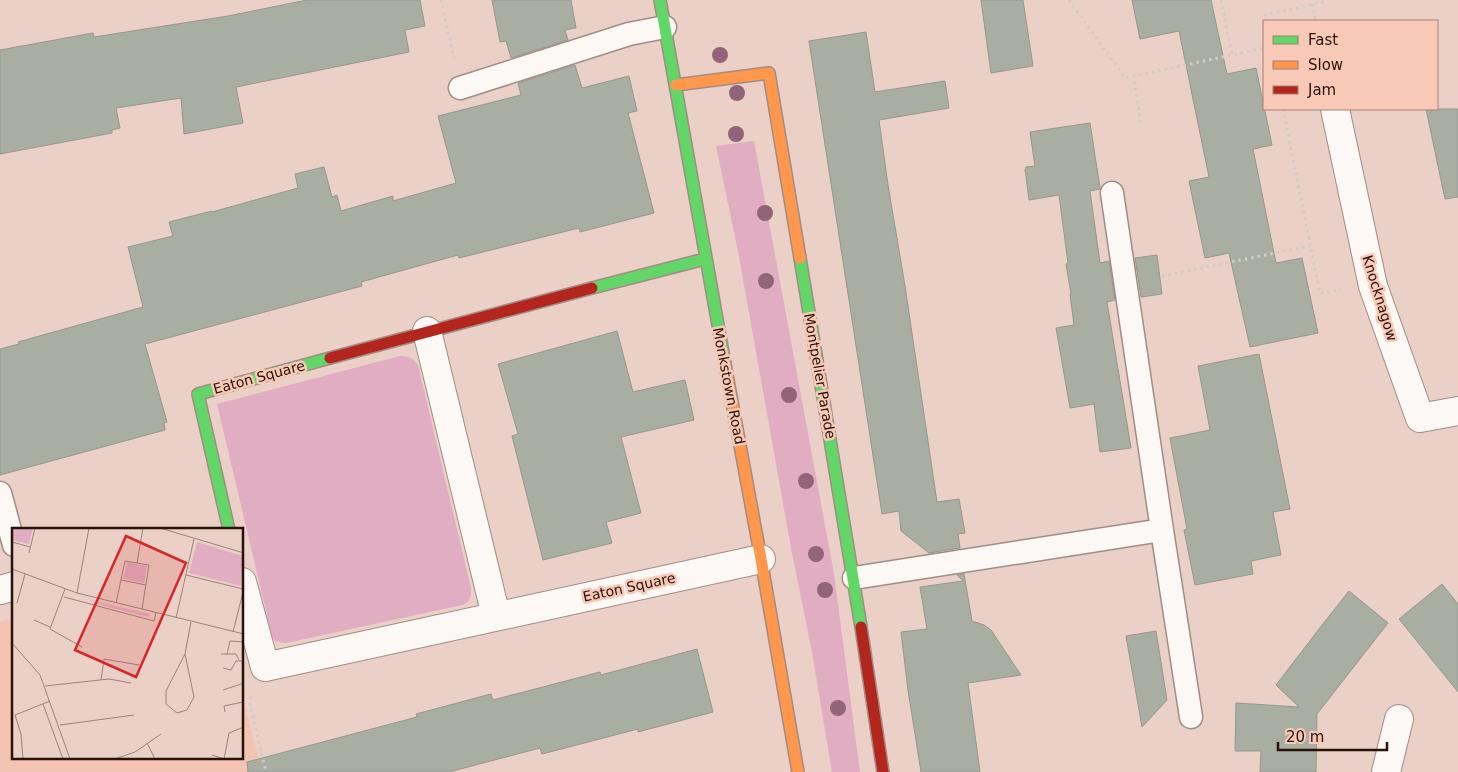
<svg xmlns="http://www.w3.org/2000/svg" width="1458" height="772" font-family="'DejaVu Sans',sans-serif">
	<rect width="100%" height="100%" fill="#ead0c6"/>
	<path fill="#f4c4b2" d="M14 618V758H242L243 698 262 772H0V622Z"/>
	<path fill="#e1adc2" d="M754 141 834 574 860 772H832L812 652 791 548 738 251 716 146Z
		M400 356C408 356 413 358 418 365L471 588C471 597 471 602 462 605L291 642 285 643 275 641 272 636 217 404Z"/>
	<path fill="#a9aea2" stroke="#98978d" d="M307 0H420L425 26 405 30 409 52 236 87 243 123 184 134 181 98 116 108 120 128 112 130V133L0 154V50L93 33 94 37 228 16Z
		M492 0H571L576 28 565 30 568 40 511 58 506 41 500 42Z
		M981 0H1023L1033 66 991 73Z
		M1132 0H1211L1227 74 1256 68 1272 145 1253 149 1276 263 1302 258 1318 333 1250 347 1229 253 1205 258 1189 181 1209 177 1179 31 1140 39Z
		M866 32 875 92 945 81 949 108 879 120 888 185 905 286 937 502 959 499 965 533 958 534 960 548 929 553 901 531 899 511 882 514 809 41Z
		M575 65 582 88 629 76 637 111 628 113 654 213 580 232 579 228 459 258 458 255 361 282 362 286 145 344 167 422 164 423 165 430 0 475V349L19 344 18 342 143 307 128 247 173 236 169 222 212 211V212L298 188 295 174 324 167 332 197 337 195 341 211 393 196V201L456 183 438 116 521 95 518 83Z
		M1426 109H1458V197L1445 199Z
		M1090 123 1100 188V189L1090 191 1100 263 1109 261 1115 300 1107 302 1131 448 1100 452 1094 404 1070 408 1056 328 1074 325 1070 294H1071L1066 264 1068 263 1059 195 1029 200 1025 169H1026V167L1035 166 1030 132Z
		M1157 255 1162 294 1141 297 1135 258Z
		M617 331 633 392 685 380 694 420 621 437 641 513 606 522 612 543 543 560 512 436 518 434 498 364Z
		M1259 354 1290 509 1273 512 1281 555 1251 561 1253 574 1195 585 1184 530 1187 529 1170 438 1210 430 1198 366Z
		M964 574 972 621 984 625 991 630 1021 675 968 683 980 772H921L908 690 901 632 927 629 920 587 963 581 957 575Z
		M1442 584 1458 604V692L1399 619Z
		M1349 591 1388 623 1317 714 1316 772H1260L1261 751H1235L1236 703 1299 707 1276 685 1326 620Z
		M1156 631 1167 700 1142 727 1126 636Z
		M697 649 713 712 638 732V729L542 754 540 748 449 772H248L247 762 417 717 416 714 491 694 493 700 600 672 601 675Z"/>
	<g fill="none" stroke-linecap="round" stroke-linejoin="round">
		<defs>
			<path id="lane" d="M460 88 629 34 665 27
				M1112 193 1162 530 1191 717
				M0 493 14 545
				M854 578 1162 530"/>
			<path id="street" d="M1335 109 1373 286 1420 418 1458 411
				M427 331 496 616
				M242 582 265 667 761 559
				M0 590 14 586
				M1386 772 1399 719"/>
			<path id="fast" d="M660 0 725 364
				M800 258 861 627
				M592 288 705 259
				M229 530 198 394 330 358"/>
			<path id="slow" d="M676 85 769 73 800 258
				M725 364 761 559 798 772"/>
			<path id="jam" d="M330 358 592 288
				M861 627 883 772"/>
		</defs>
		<use href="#lane" stroke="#a28c85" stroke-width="25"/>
		<use href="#street" stroke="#a28c85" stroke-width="30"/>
		<use href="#fast" stroke="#a28c85" stroke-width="14"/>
		<use href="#slow" stroke="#a28c85" stroke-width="14"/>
		<use href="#jam" stroke="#a28c85" stroke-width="14"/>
		<path stroke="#d3cbc8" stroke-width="3" stroke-dasharray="2.5 4" stroke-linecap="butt" d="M441 0 454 58
			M1069 0 1125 78 1264 48
			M1221 0 1232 55
			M1312 4 1316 21
			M1266 21 1264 15 1328 1
			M1134 75 1141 126
			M1283 109 1320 293 1341 290
			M1162 276 1310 246
			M251 697 249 701 266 772"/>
		<use href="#lane" stroke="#fcf8f6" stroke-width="22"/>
		<use href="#street" stroke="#fcf8f6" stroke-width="28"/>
		<use href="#fast" stroke="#63d668" stroke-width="11"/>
		<use href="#slow" stroke="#ff974d" stroke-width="11"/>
		<use href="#jam" stroke="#b3261e" stroke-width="11"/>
	</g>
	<g fill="#936379">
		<circle cx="720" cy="55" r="8"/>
		<circle cx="737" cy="93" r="8"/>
		<circle cx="736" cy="134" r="8"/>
		<circle cx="765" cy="213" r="8"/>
		<circle cx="766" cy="281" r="8"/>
		<circle cx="789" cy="395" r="8"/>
		<circle cx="806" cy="481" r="8"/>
		<circle cx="816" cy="554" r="8"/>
		<circle cx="825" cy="590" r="8"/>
		<circle cx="838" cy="708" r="8"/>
	</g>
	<g text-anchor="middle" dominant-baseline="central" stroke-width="5" stroke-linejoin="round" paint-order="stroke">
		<g font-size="14" fill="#28130b" stroke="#f9c9b7">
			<text transform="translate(1380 298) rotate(73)">Knocknagow</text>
			<text transform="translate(820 376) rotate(80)">Montpelier Parade</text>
			<text transform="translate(259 377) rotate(-15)">Eaton Square</text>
			<text transform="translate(729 386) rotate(79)">Monkstown Road</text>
			<text transform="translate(629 587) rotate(-12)">Eaton Square</text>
		</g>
	</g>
	<g transform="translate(12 528)">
		<rect width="231" height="231" fill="#ead0c6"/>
		<path d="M0 0H21L17 16 0 12ZM185 14 231 28 229 58 177 45ZM115 34 135 38 132 55 111 51ZM75 71 95 76 138 86 137 89 100 80Z" fill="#e1adc2"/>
		<path fill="none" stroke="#9c847b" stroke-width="1" d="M148 0 232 25M0 14 18 19M17 25 23 0M125 35 131 0M0 41 65 65 232 106M174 47 231 61M109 52 134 57M53 61 38 101 70 119M65 65 77 0M52 69 142 93 144 85M5 75 13 46M104 75 113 33 137 37 130 81M164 90 182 11M22 92 38 99M221 104 232 60M0 115 28 147 58 231M173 126 182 169 175 182 165 185 154 176V163L173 126 179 94M209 126H224L227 132M215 126 218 113 232 114M211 140 219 142 224 133H232M89 152 92 131 127 137M33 158 97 151 119 155M211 162 232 155M31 176 51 231M213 184 212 178 231 174M48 197 122 187M135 215 143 231M200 227 212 231 217 205 232 199M11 231 9 206 3 187 38 173M103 231 123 224 149 206"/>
		<path fill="#d62828" fill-opacity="0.15" stroke="#d62828" stroke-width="2.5" d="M114 8 174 35 124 149 63 122Z"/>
		<rect width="231" height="231" fill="none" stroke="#28130b" stroke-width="2.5"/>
	</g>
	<rect x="1263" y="20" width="175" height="90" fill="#f9c9b7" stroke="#a58072"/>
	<rect x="1273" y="36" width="25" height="8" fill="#63d668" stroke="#a58072"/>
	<text x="1308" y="45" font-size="15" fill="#28130b">Fast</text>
	<rect x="1273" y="61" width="25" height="8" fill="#ff974d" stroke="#a58072"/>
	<text x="1308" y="70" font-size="15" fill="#28130b">Slow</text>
	<rect x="1273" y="86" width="25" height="8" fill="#b3261e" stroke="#a58072"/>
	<text x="1308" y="95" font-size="15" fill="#28130b">Jam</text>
	<path d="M1278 742v8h109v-8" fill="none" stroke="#28130b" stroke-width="2.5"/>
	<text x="1286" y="742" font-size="15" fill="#28130b" stroke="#f9c9b7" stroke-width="4" paint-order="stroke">20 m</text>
</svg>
